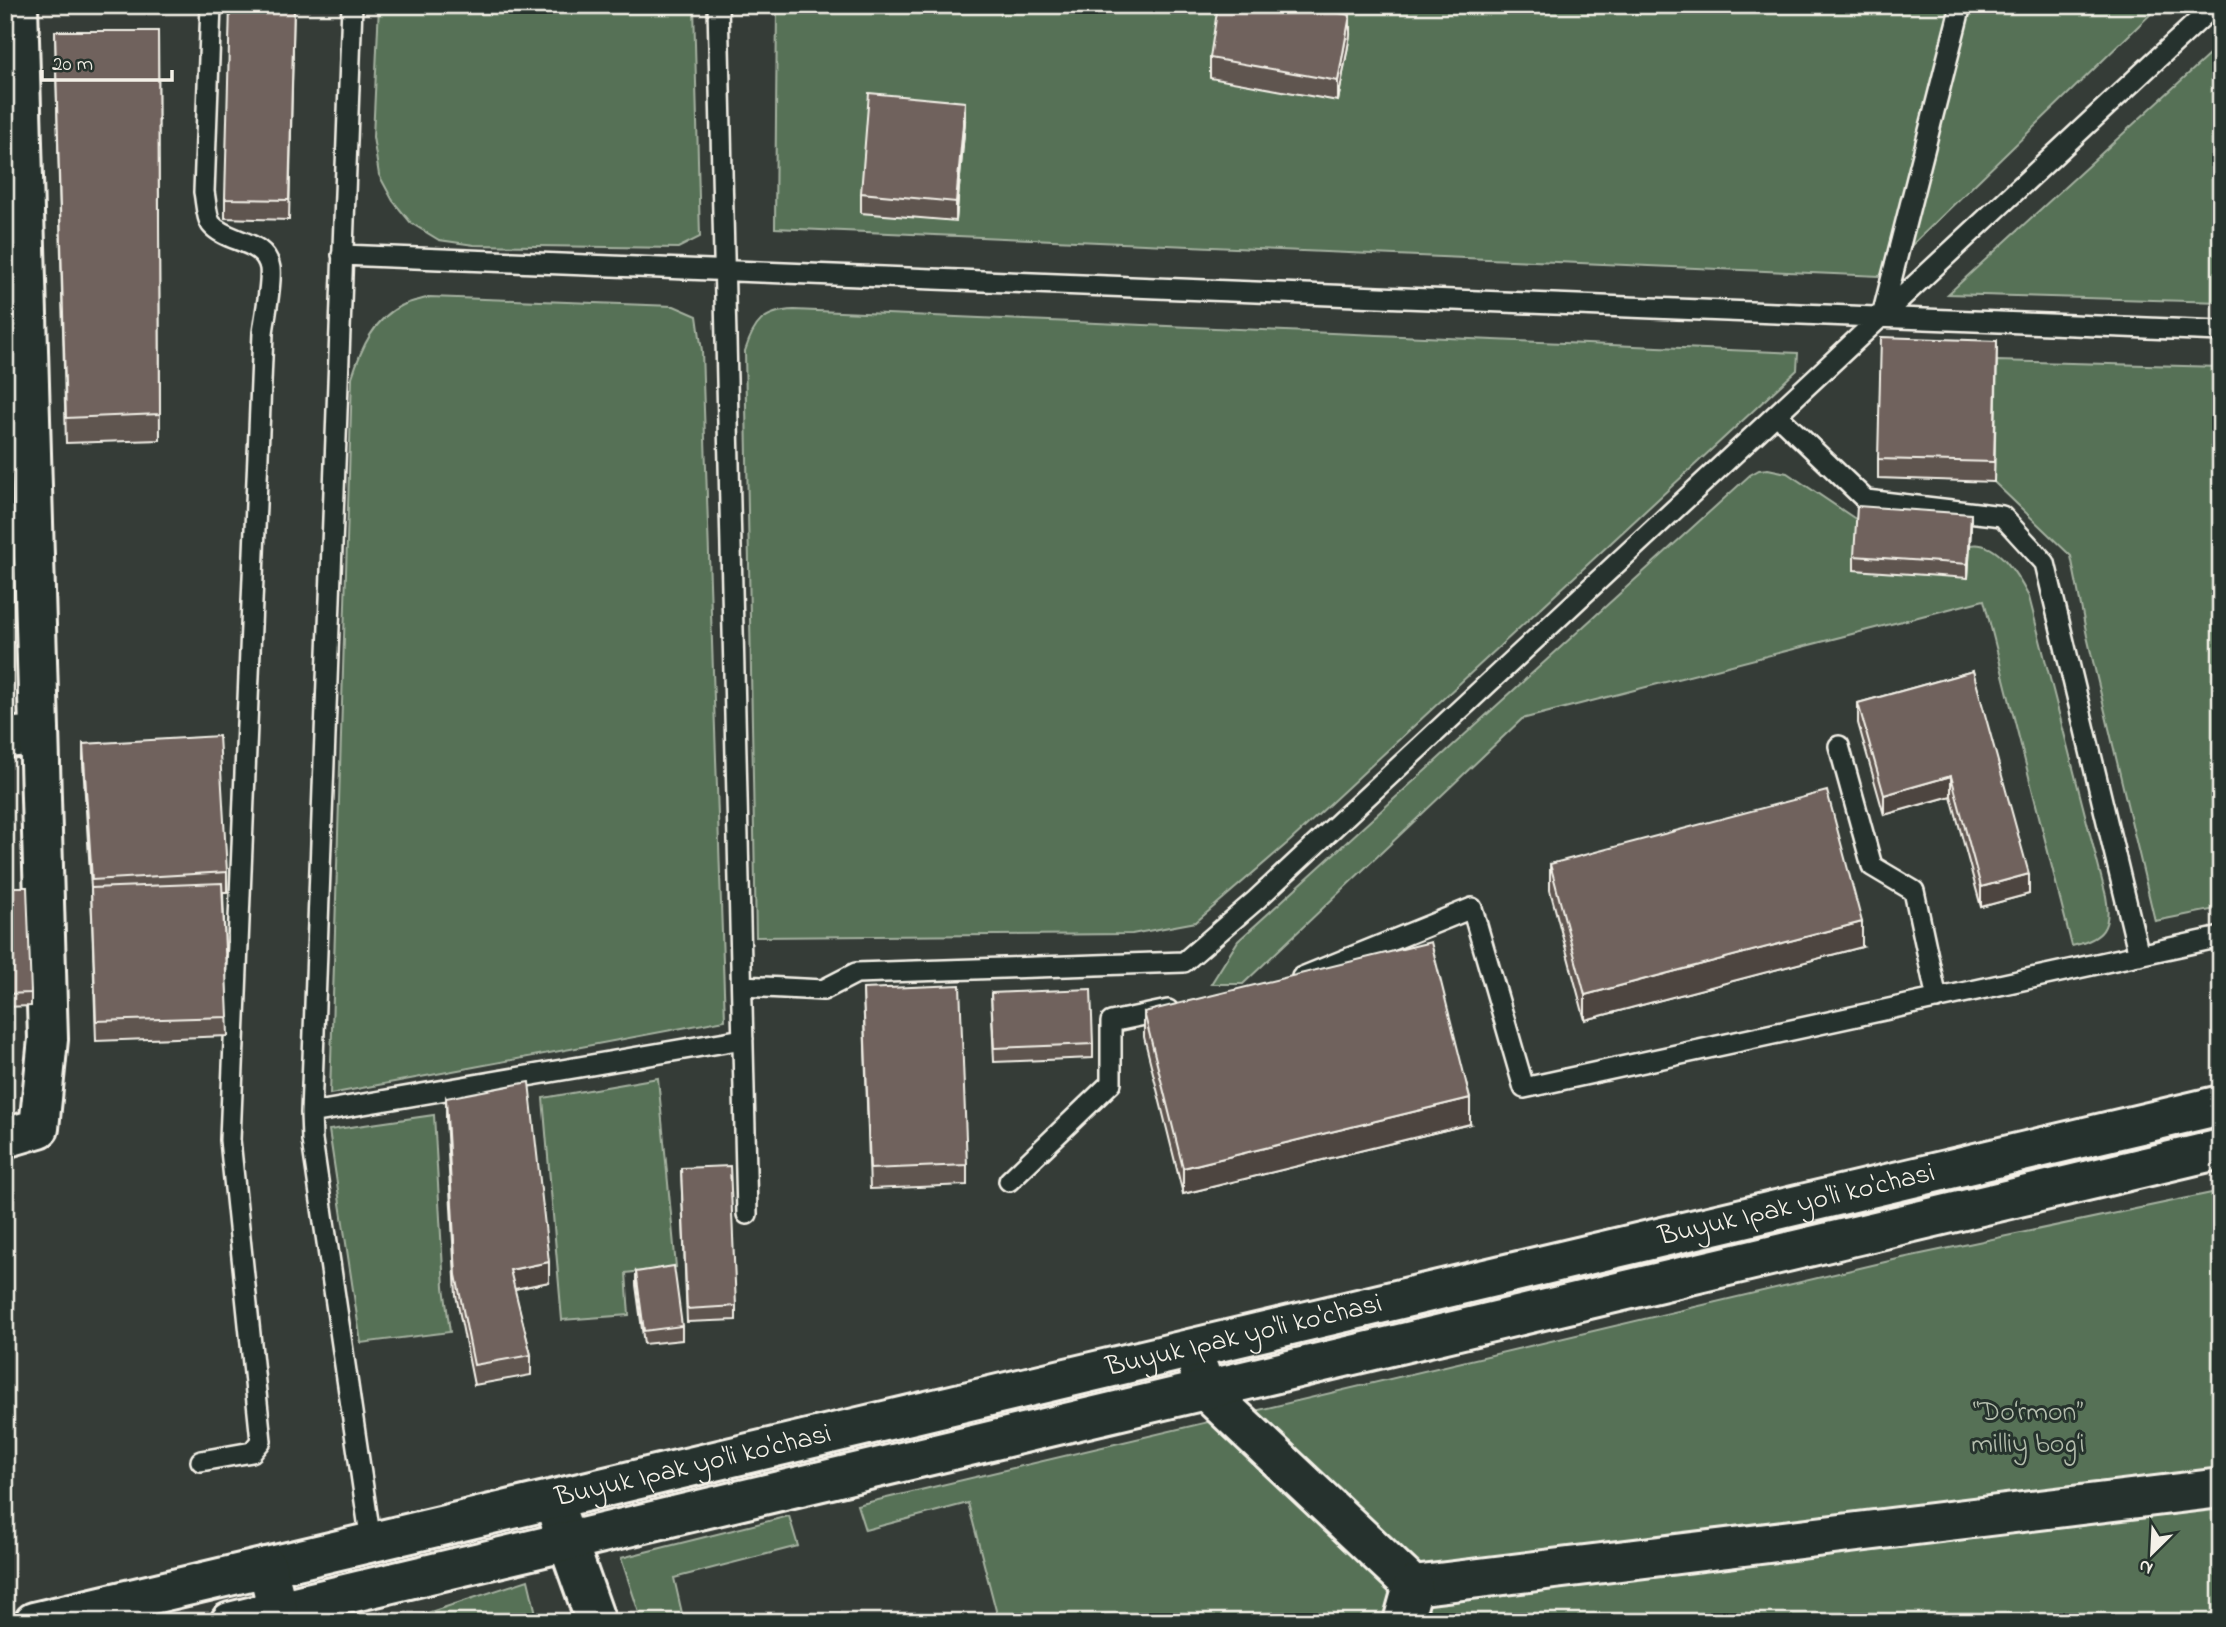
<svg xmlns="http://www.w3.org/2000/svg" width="2226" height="1627" font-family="'Indie Flower',sans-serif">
	<rect width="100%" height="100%" fill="#353c37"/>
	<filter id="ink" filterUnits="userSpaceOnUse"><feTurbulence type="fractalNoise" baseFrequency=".0143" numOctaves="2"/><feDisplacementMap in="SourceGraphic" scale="14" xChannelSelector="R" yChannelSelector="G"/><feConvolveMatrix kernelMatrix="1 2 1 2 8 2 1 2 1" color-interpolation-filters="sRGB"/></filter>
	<g filter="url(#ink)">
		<path fill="#567157" stroke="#a5b1a0" stroke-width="2" d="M379 5H694L700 237 678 248 474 245 439 240 411 223 393 201 379 175 373 137Z
			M777 5H2160L1880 276 775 228Z
			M2221 44V302L1948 294Z
			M430 297 674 306 697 316 702 351 725 1020 330 1094 352 377C361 349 374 318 403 305 411 301 421 300 430 297Z
			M794 310 1798 353 1797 370 1290 841 1196 922 1132 934 756 937 745 351C754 323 763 311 794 310Z
			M1997 361 2221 367V908L2155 921 2087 636 2071 556 1994 482Z
			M1768 469 1787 473 1857 520 1967 578 1970 545C1998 540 2018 576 2029 597L2106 896C2112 928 2103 939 2072 946L1984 600 1522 719 1243 984H1211L1238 941 1750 475 1759 470Z
			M658 1078 676 1267 626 1273 629 1315 562 1320 543 1098Z
			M434 1115 444 1287 450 1332 361 1343 329 1130Z
			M2221 1191V1622H999L968 1503 865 1530 857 1505 1902 1258Z
			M789 1516 798 1546 674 1578 684 1622H642L621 1558Z
			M528 1580 538 1622H400Z"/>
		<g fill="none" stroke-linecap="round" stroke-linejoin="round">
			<defs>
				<path id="lane" d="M352 5 311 1113 312 1140 371 1542
					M718 5 747 1214
					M342 255 2221 331
					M1882 316 1961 5
					M1777 415 1866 500 2002 516 2045 563 2139 955
					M1839 746 1872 866 1914 891 1937 999
					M1302 977 1472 908 1524 1088 2221 937
					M742 986 823 990 856 973 1184 962 1256 900 2215 5
					M311 1113 743 1039
					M1009 1181 1111 1083V1022L1168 1010
					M201 1461 252 1452 261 1441 230 1140 263 333C265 316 272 283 270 268 265 239 226 243 211 224 206 216 206 201 204 192L211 5"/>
				<g id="street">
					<path d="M5 738 39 735"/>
					<path d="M5 1138 39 1128 48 1039 18 5"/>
					<path d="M1199 1370 1205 1390 1413 1586 2221 1488"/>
					<path d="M559 1518 596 1622"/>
					<path id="s1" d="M267 1567 2221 1105"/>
					<path d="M278 1610 2221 1149"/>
					<path d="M1403 1622 1413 1586"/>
				</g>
				<path id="secondary" d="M34 1622 267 1567 278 1610 230 1622"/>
			</defs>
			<use href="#lane" stroke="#f4f1e8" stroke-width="24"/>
			<use href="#street" stroke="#f4f1e8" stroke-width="44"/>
			<use href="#secondary" stroke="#f4f1e8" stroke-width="44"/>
			<use href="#lane" stroke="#26332d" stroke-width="19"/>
			<use href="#street" stroke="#26332d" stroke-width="38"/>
			<use href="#secondary" stroke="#26332d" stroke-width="38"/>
		</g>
		<path fill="#5f5450" stroke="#f4f1e8" stroke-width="2" d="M294 5 289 220 225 218V199Z
			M5 25 12 120V139L5 140Z
			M55 31H158L160 440 66 443Z
			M1350 35 1338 101 1210 78V58Z
			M965 122 956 221 861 213V193Z
			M1997 341 1994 482 1878 478V459Z
			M1971 528 1968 578 1854 570V556Z
			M1973 671 2029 894 1981 907 1951 796 1884 815 1858 723V703Z
			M83 744 227 872V892H223L228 1036 96 1041 91 888 83 764Z
			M1550 864 1862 947 1585 1020 1550 890Z
			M5 887 31 993V1006L5 1007Z
			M863 989 967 1165V1185L870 1189Z
			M991 993 1093 1044V1058L994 1062Z
			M1144 1012 1470 1124 1183 1194 1144 1037Z
			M446 1098 549 1282 514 1289 531 1355V1375L474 1385 456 1295 446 1118Z
			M681 1168 736 1306V1320L687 1322Z
			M636 1272 682 1326V1340L644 1344 636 1285Z"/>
		<path fill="#4e4541" stroke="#f4f1e8" stroke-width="2" d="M1350 15V35L1338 101V81Z
			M965 102V122L956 221V202Z
			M1971 514V528L1968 578V564Z
			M1951 776V796L1884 815V795Z
			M2029 874V894L1981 907V887Z
			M1862 922V947L1585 1020V995Z
			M1470 1098V1124L1183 1194V1168Z
			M549 1262V1282L510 1290V1270Z"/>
		<path fill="#6f625d" stroke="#f4f1e8" stroke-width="2" d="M230 5H294L289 200 225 199Z
			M1218 5H1296L1350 15 1338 81 1210 58Z
			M5 25H8L12 120H5Z
			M55 31H158L160 414 66 418Z
			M869 93 965 102 956 202 861 193Z
			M1881 337 1997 341 1994 462 1878 459Z
			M1857 506 1971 514 1968 564 1854 556Z
			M1973 671 2029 874 1981 887 1951 776 1884 795 1858 703Z
			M219 736 227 872 92 880 83 744Z
			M1827 791 1862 922 1585 995 1550 864Z
			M222 883 228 1017 96 1021 91 888Z
			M5 887H27L31 993 5 994Z
			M1431 942 1470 1098 1183 1168 1144 1012Z
			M960 985 967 1165 870 1169 863 989Z
			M1091 989 1093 1044 994 1048 991 993Z
			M529 1082 549 1262 510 1270 531 1355 474 1365 456 1275 446 1098Z
			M730 1166 736 1306 687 1309 681 1168Z
			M674 1266 682 1326 644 1331 636 1272Z"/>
	</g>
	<g text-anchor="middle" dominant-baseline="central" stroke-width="6" stroke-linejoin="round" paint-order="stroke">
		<g font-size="28" fill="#f4f1e8" stroke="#26332d">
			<text stroke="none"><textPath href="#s1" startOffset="1572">Buyuk Ipak yo'li ko'chasi</textPath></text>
			<text stroke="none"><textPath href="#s1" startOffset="1004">Buyuk Ipak yo'li ko'chasi</textPath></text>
			<text stroke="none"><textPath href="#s1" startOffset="438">Buyuk Ipak yo'li ko'chasi</textPath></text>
		</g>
		<g font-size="28" fill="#b5beae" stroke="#26332d">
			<text x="2028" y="1413">“Do‘rmon”<tspan x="2028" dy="32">milliy bog‘i</tspan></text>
		</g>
	</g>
	<rect width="2226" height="1627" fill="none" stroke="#26332d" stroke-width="28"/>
	<rect x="14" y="14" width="2198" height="1599" fill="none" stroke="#f4f1e8" stroke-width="2.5" filter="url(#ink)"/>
	<g transform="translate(2152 1553) rotate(204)" stroke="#26332d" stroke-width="5" paint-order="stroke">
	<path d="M0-5L12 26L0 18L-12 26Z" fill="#f4f1e8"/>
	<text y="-10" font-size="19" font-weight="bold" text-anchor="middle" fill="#f4f1e8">N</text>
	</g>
	<path d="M42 70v10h130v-10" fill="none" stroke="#f4f1e8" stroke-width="3.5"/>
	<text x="52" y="70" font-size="21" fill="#f4f1e8" stroke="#26332d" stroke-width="5" paint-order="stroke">20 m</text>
</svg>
